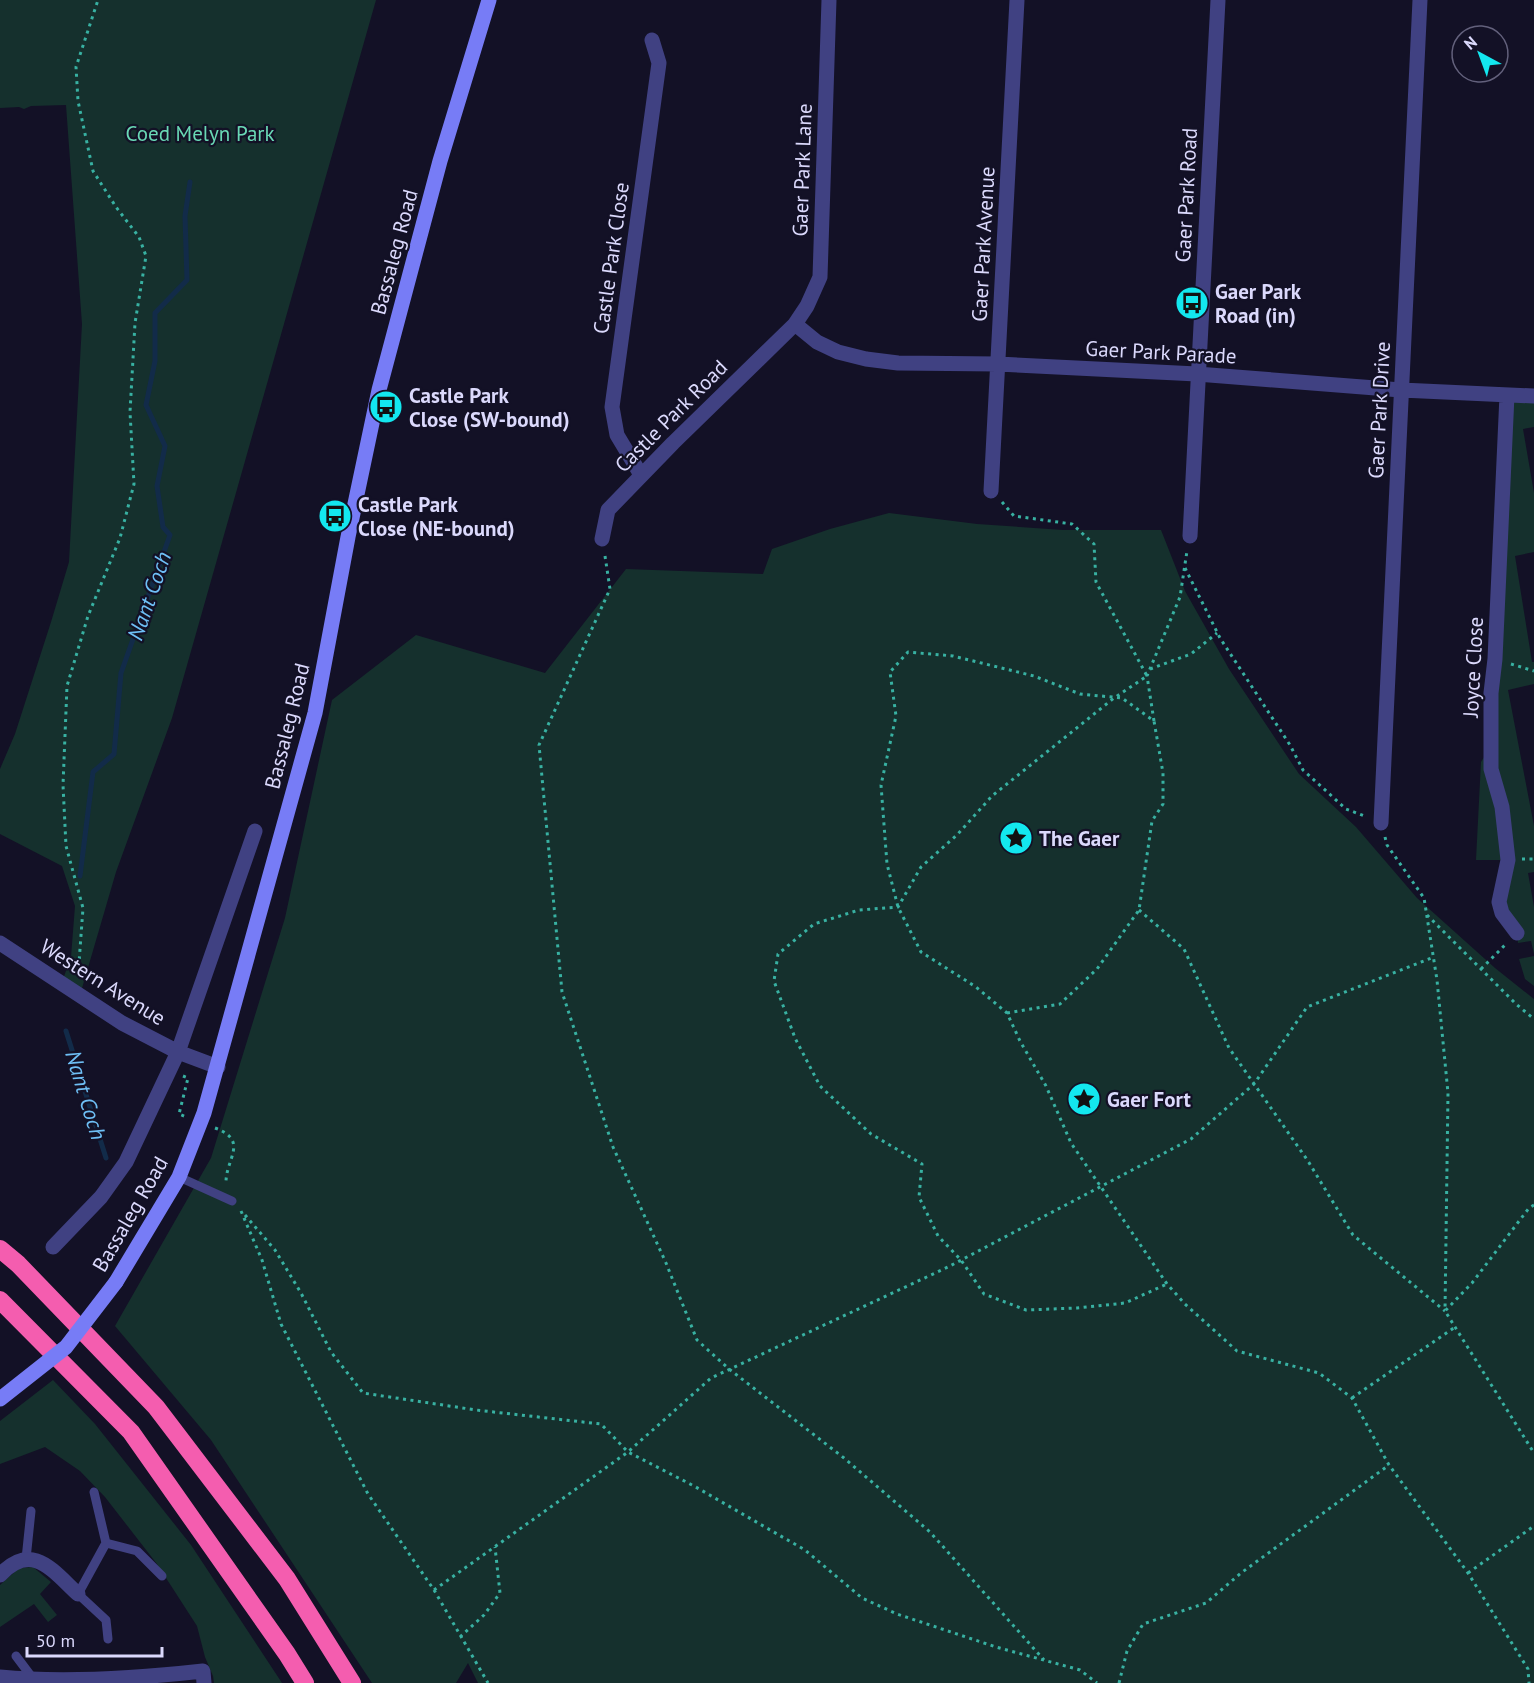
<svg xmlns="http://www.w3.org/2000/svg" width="1534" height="1683" font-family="'PT Sans',sans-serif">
	<rect width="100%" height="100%" fill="#131126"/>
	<path fill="#15302d" d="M0 0H376L172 718 116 872 80 995 62 982 71 957 75 906 62 866 0 834V769L15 734 51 622 69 562 82 324 66 105 31 106 24 109 19 107 0 108Z
		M1507 395 1534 396V427L1523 429 1534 493V552L1515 556 1532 662H1534V684L1508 690 1534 826V872L1528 873 1534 907V954L1531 941 1518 943 1517 933 1502 913 1508 860H1476L1481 762 1491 746Z
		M889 513 977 524 1063 530H1161L1185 591 1229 669 1299 774 1356 827 1417 898 1495 968 1534 999V1683H478L468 1663 456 1683H372L211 1440 115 1326 211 1158 285 918 332 700 416 635 545 673 626 569 763 574 772 549 830 529Z
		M1534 956V986L1525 979 1519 959Z
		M53 1380 95 1424 191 1545 282 1683H214L213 1676 205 1657 197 1626 157 1564 105 1497 80 1471 45 1447 0 1464V1421Z
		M33 1567 51 1582 40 1594 57 1615 48 1622 34 1604 0 1627V1585L19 1568Z"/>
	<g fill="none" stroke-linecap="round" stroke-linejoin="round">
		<path stroke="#122b49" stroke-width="5" d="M80 876 93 772 114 754 121 673 170 535 163 527 157 486 165 446 146 405 155 361V313L187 280 185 216 190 182
			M66 1031 106 1158"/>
		<path stroke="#38b1a2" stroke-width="3" stroke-dasharray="3 4.5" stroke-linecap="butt" d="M1002 502 1014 516 1072 524 1094 544 1096 582 1147 676 1114 698 992 796 957 835 921 867 898 907 859 910 814 924 778 954 774 981 795 1038 820 1086 871 1134 922 1164 919 1197 938 1236 961 1260 984 1294 1026 1310 1077 1308 1125 1303 1167 1284
			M605 556 610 589 539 745 562 992 613 1147 666 1263 697 1340 729 1369 844 1458 930 1532 1044 1660
			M1185 568 1220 638 1290 745 1303 770 1346 809 1367 817
			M1511 664 1534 671
			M1150 669 1191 654 1217 633
			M1154 721 1147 676 1180 597 1187 551
			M1385 837 1387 845 1424 898 1437 980 1448 1093 1445 1311
			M1522 859H1534
			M1139 910 1184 949 1229 1048 1308 1161 1353 1235 1445 1311
			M1427 915 1516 1004 1534 1019
			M1481 969 1505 945
			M76 974 79 963 83 908 66 846 63 785 67 686 88 616 120 538 134 484 130 412 135 323 146 256 139 237 116 207 93 171 78 101 76 67 98 0
			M1007 1013 1060 1004 1097 969 1139 910 1152 821 1163 804V773L1154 721 1122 698 1080 694 1034 676 953 656 908 652 890 672 896 716 881 785 887 864 898 907 921 952 976 987 1007 1013 1020 1041 1046 1086 1071 1143 1167 1284 1185 1304 1237 1351 1319 1373 1352 1398 1389 1465 1468 1573 1528 1669 1529 1683
			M183 1076 188 1078 179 1114 186 1117
			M215 1128C250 1141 225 1159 226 1184
			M1534 1205 1529 1208 1472 1283 1445 1311 1534 1453
			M241 1211 262 1260 281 1324 368 1494 434 1590 488 1683
			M245 1215 275 1250 301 1293 331 1352 363 1393 476 1410 601 1424 628 1452 694 1486 805 1550 862 1598 897 1614 996 1647 1080 1670 1097 1683
			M1352 1398 1455 1327
			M1468 1573 1534 1526
			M434 1590 628 1452 711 1378 948 1267 1191 1139 1254 1084 1307 1007 1434 957
			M460 1637 484 1615 500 1593 495 1547
			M1119 1683 1127 1651 1143 1624 1206 1603 1241 1573 1389 1465"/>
		<path stroke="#404182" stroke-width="9" d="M179 1177 232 1201
			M94 1492 106 1543 78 1594 106 1620 108 1639
			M106 1543 137 1551 162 1576
			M26 1559 31 1511
			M16 1656 34 1680"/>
		<path stroke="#404182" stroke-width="15" d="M795 324 817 342 838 352 866 359 898 363 998 364 1197 374 1401 390 1534 396
			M1507 395 1495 659 1491 693V769L1502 807 1508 860 1499 902 1502 913 1517 933
			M641 475 617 435 612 407 659 63 652 40
			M991 491 1017 0
			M1190 536 1218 0
			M602 539 608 510 673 443 795 324 807 306 820 277 829 0
			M1381 823 1420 0
			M0 943 122 1023 178 1052 218 1067
			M53 1247 101 1197 126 1162 178 1052 255 831
			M0 1575C32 1541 52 1570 78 1594
			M0 1677C63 1683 140 1678 203 1671L204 1683"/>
		<path stroke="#777cf6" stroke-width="15" d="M116 1282 179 1177 204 1113 315 713 348 537 379 390 440 161 489 0"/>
		<path stroke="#f45daf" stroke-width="18" d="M0 1249 18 1264 156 1407 287 1579 352 1683
			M0 1300 131 1432 287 1654 305 1683"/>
		<path stroke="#777cf6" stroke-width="15" d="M0 1399 66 1347 116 1282"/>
	</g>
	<defs>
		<symbol id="bus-disc" viewBox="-11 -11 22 22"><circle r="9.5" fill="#13e7ef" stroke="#131126"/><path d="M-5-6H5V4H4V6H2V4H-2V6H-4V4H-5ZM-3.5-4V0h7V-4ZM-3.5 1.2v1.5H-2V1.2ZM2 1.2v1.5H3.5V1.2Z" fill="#111"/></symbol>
		<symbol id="sight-disc" viewBox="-11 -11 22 22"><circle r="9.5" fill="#13e7ef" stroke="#131126"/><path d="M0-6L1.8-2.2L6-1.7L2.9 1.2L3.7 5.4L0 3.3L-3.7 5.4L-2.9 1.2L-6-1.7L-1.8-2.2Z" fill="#111"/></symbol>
	</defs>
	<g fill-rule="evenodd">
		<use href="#bus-disc" x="1173" y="284" width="38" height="38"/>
		<use href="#bus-disc" x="367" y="388" width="38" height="38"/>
		<use href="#bus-disc" x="316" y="497" width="38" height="38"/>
		<use href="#sight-disc" x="997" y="819" width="38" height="38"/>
		<use href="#sight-disc" x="1065" y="1080" width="38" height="38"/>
	</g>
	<g text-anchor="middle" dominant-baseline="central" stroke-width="4.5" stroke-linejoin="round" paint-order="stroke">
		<g font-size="21" fill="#69d8b5" stroke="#131126">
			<text x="200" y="133">Coed Melyn Park</text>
		</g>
		<g font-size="21" fill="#dbd9fc" stroke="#131126">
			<text transform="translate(802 170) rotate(-88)">Gaer Park Lane</text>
			<text transform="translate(1186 195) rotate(-87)">Gaer Park Road</text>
			<text transform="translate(983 244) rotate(-87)">Gaer Park Avenue</text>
			<text transform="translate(394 252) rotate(-75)">Bassaleg Road</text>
			<text transform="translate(611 258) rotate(-82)">Castle Park Close</text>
			<text transform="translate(1161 352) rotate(3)">Gaer Park Parade</text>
			<text transform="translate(1379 410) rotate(-87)">Gaer Park Drive</text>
			<text transform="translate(671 416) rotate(-45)">Castle Park Road</text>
			<text transform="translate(1473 667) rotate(-87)">Joyce Close</text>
			<text transform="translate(287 726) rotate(-76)">Bassaleg Road</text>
			<text transform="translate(103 982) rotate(32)">Western Avenue</text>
			<text transform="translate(130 1214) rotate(-60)">Bassaleg Road</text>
		</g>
		<g font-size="21" font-weight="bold" fill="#dbd9fc" stroke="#131126" text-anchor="start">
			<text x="1215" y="291">Gaer Park<tspan x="1215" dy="24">Road (in)</tspan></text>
			<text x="409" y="395">Castle Park<tspan x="409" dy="24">Close (SW-bound)</tspan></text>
			<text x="358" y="504">Castle Park<tspan x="358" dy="24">Close (NE-bound)</tspan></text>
			<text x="1039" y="838">The Gaer</text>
			<text x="1107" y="1099">Gaer Fort</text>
		</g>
		<g font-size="22" font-style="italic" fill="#6ebff5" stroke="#131126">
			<text transform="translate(149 596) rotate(-71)">Nant Coch</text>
			<text transform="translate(86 1095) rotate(73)">Nant Coch</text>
		</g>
	</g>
	<g transform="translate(1480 54) rotate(319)"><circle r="28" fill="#131126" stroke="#63617c" stroke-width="1.5"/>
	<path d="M0-4.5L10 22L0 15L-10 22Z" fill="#13e7ef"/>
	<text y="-9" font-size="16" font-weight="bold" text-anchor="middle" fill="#dbd9fc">N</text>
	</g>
	<path d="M27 1647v9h135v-9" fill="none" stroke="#dbd9fc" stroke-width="3"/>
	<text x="36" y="1647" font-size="18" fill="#dbd9fc" stroke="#131126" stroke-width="4.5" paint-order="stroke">50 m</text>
</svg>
